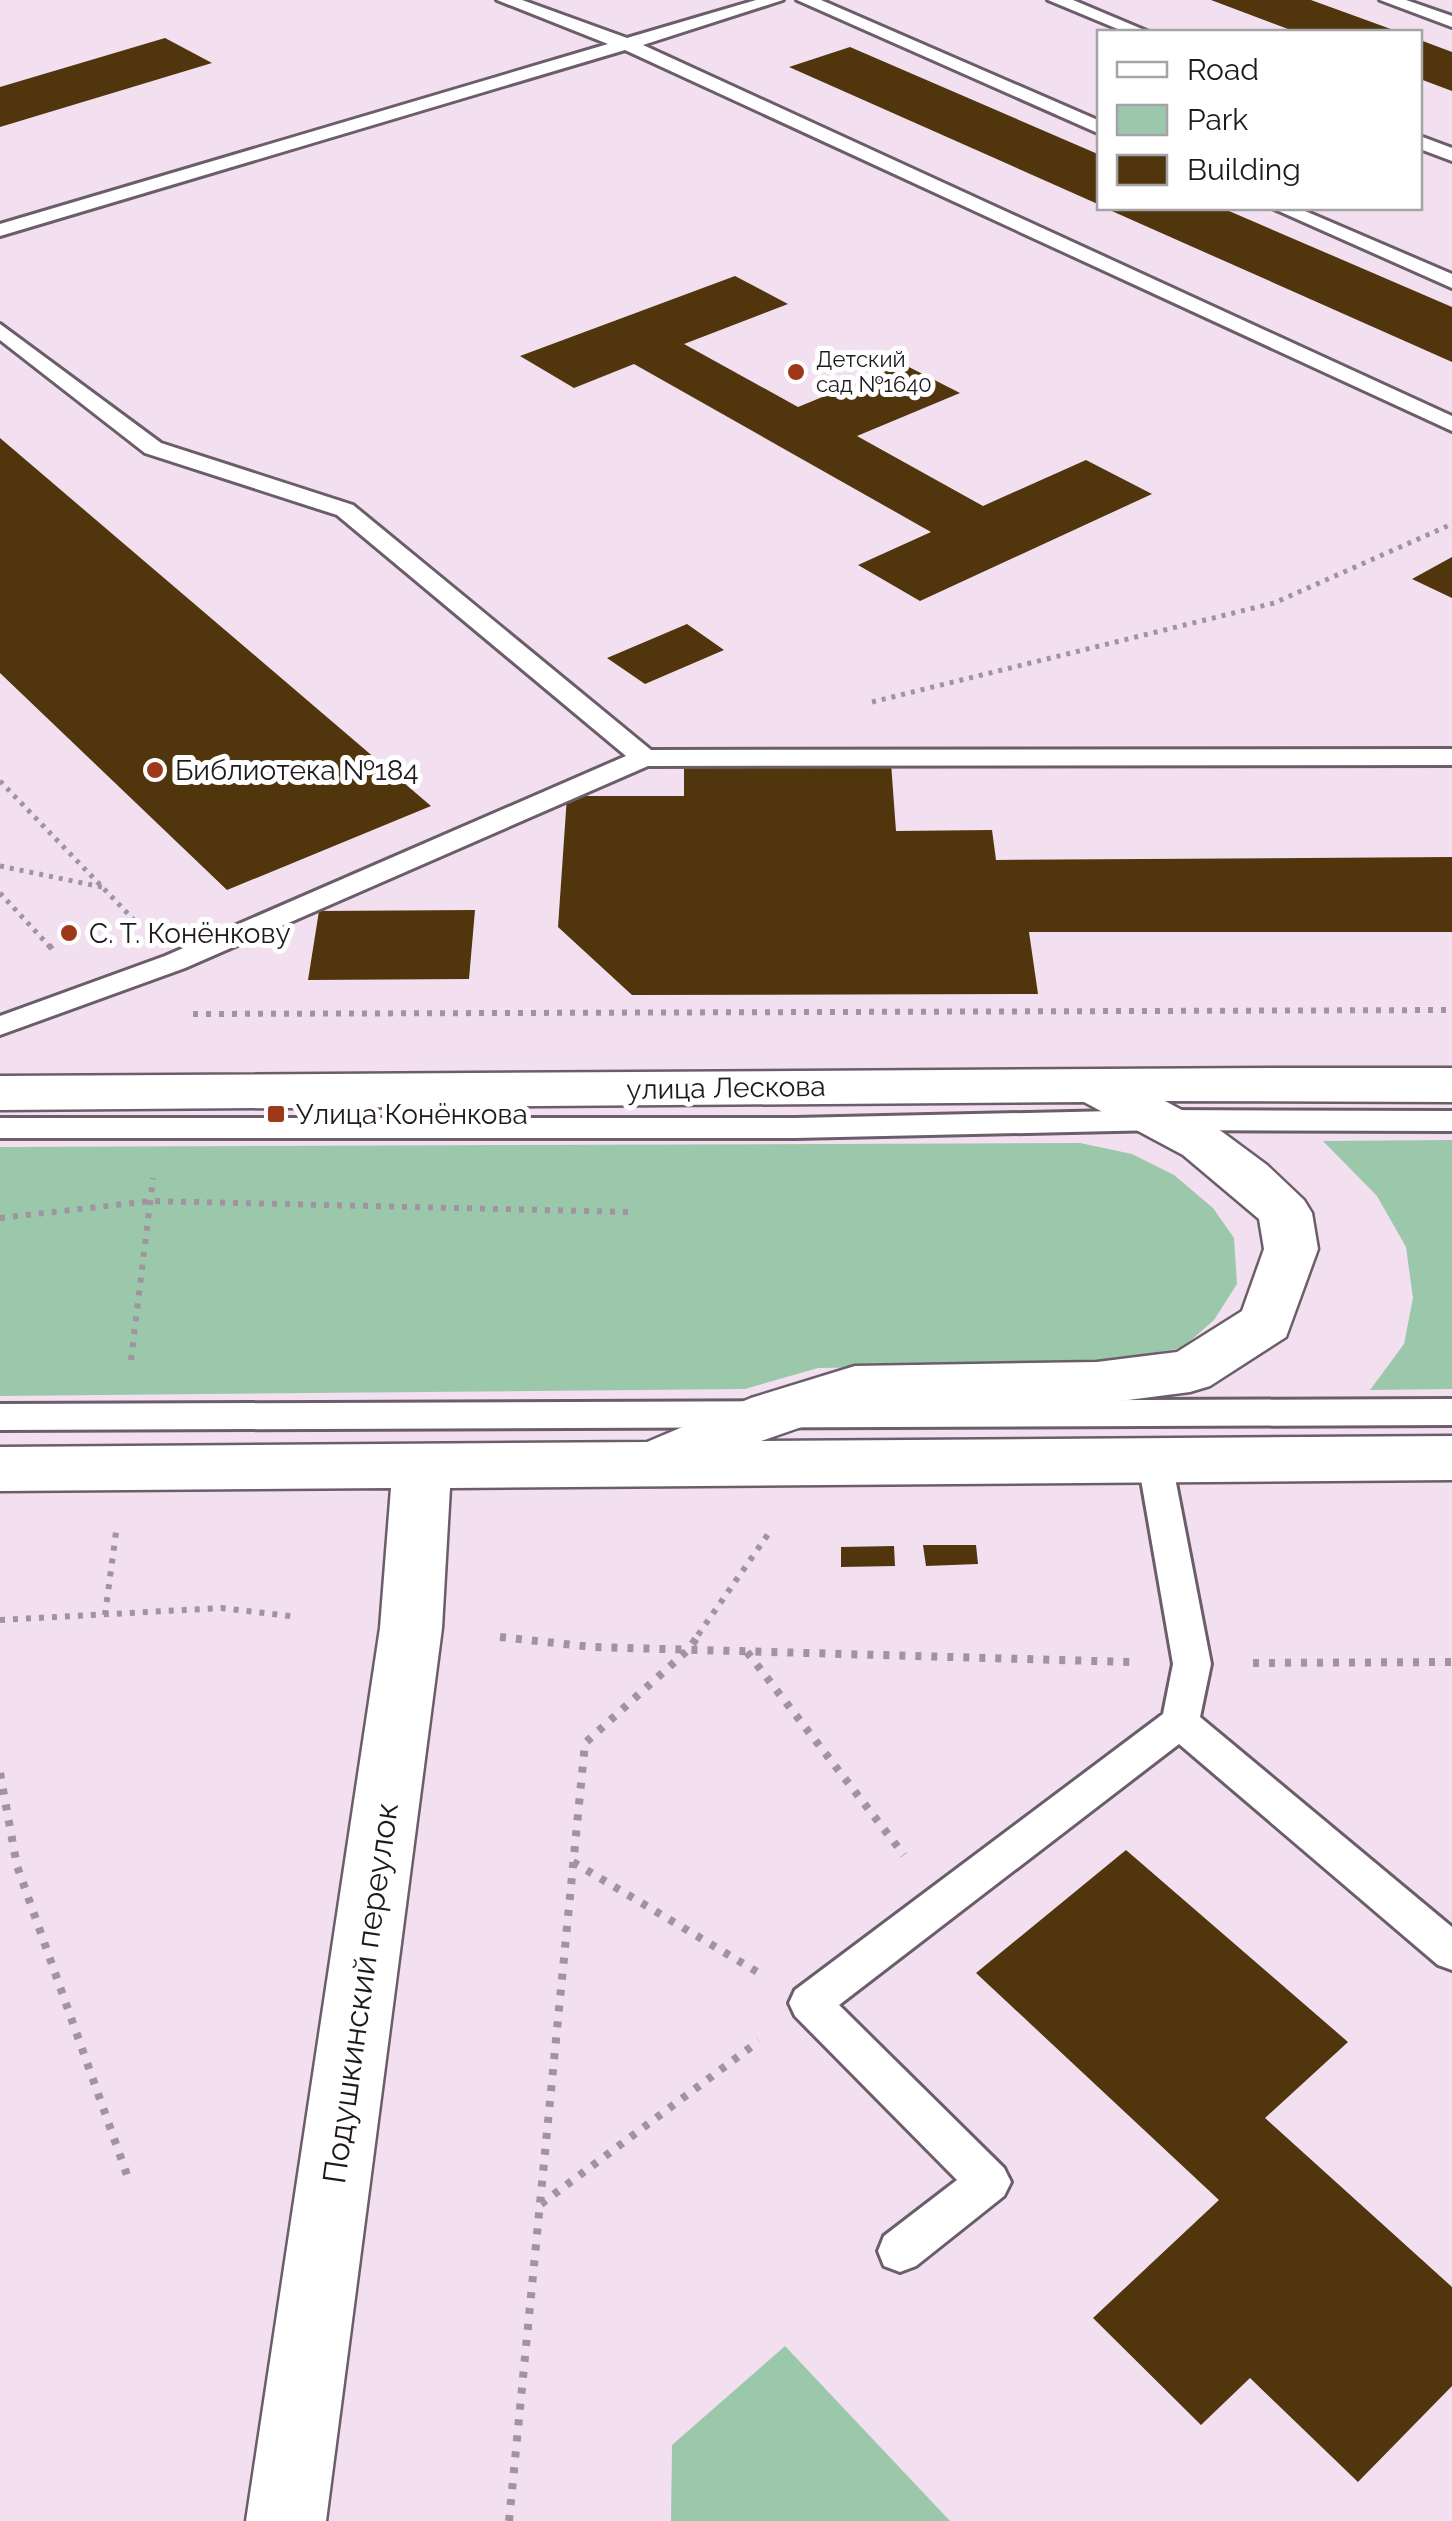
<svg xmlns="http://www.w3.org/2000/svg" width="1452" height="2521" font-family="Raleway,sans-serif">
	<rect width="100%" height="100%" fill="#f2e0f0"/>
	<path fill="#9bc8ab" d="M1452 1140V1389L1370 1390 1404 1344 1413 1298 1406 1247 1377 1196 1323 1141Z
		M1080 1143 1132 1154 1174 1175 1213 1208 1234 1238 1237 1284 1214 1320 1182 1348 1083 1364 818 1368 745 1389 0 1396V1147Z
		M785 2346 950 2521H671L672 2445Z"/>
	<path fill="#51350d" d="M1211 0H1311L1399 32H1296Z
		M165 38 212 63 0 127V87Z
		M1420 40 1452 52V91L1420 79Z
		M850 47 1100 155V205L789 67Z
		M1105 208H1222L1452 307V362Z
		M735 276 788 304 684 344 798 407 903 364 960 393 857 436 983 506 1086 460 1152 494 920 601 858 565 931 532 634 364 574 388 520 356Z
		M0 438 431 806 227 890 0 673Z
		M1452 557V598L1412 579Z
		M687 624 724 650 645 684 607 658Z
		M891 763 896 831 992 830 996 860 1452 857V932H1029L1038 994 632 995 558 927 567 796H684V764Z
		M475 910 469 979 308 980 319 911Z
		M923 1545H976L978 1564 926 1566Z
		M894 1546 895 1566 841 1567V1547Z
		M1126 1850 1348 2042 1265 2118 1452 2287V2386L1358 2482 1250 2378 1201 2425 1093 2318 1219 2200 976 1973Z"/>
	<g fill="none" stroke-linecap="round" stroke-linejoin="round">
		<defs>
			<path id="lane" d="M497 0H522L627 38 756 0H783L643 45 1452 416V431L625 50 0 236V224L608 44Z
				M797 0H821L1100 121V134Z
				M1048 0H1073L1149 32H1125Z
				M1380 0H1406L1452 16V27Z
				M1420 136 1452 148V161L1420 149Z
				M1272 208H1298L1452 274V288Z
				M0 324 161 443 353 505 651 750 1452 749V765L648 766 185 968 0 1035V1016L165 956 626 756 337 515 145 453 0 340Z
				M1159 1110 1452 1111V1131L1159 1130 795 1138H0V1118H795Z
				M1452 1399V1425L0 1430V1404Z
				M1155 1449 1167 1453 1172 1462 1211 1664 1200 1717 1452 1927V1970L1438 1965 1179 1744 839 2005 1004 2168 1011 2182 1004 2196 916 2266 900 2272 884 2266 878 2251 884 2236 957 2180 795 2016 789 2003 795 1990 1163 1714 1173 1664 1138 1462 1143 1453Z"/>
			<path id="secondary" d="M1270 1068H1452V1102L1165 1101 1221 1131 1267 1165 1304 1200 1312 1213 1318 1249 1286 1337 1210 1386 1190 1392 1097 1404 856 1408 761 1441 1452 1436V1480L450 1488 442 1628 326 2521H246L380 1628 391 1488 0 1491V1447L647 1442 751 1398 855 1366 1097 1362 1177 1352 1242 1311 1264 1249 1259 1219 1183 1155 1084 1102 0 1110V1076Z"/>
		</defs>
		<use href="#lane" stroke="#6b5d6a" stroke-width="6"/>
		<use href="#secondary" stroke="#6b5d6a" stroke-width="5"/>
		<path stroke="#a193a0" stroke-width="5" stroke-dasharray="4 6" stroke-linecap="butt" d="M872 702 1274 603 1452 524
			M0 781 134 920
			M0 866 102 887
			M0 893 51 948"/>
		<path stroke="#a193a0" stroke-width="6" stroke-dasharray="5 8" stroke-linecap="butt" d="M49 945 52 949
			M193 1014 1452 1010
			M0 1218 151 1201 631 1212
			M131 1360 153 1178
			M105 1615 116 1532
			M0 1620 221 1608 298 1617
			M698 1635 771 1530"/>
		<path stroke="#a193a0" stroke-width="8" stroke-dasharray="6 10" stroke-linecap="butt" d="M500 1637 592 1647 1131 1662
			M747 1652 904 1855
			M1253 1663 1452 1662
			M0 1773 17 1866 127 2175
			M573 1862 759 1973
			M541 2204 759 2041
			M509 2521 585 1743 689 1649 700 1633"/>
		<use href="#lane" fill="#fff" fill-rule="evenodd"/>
		<use href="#secondary" fill="#fff" fill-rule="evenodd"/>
	</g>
	<g fill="#9f3818" stroke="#fff" stroke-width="4">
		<circle cx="796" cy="372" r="10"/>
		<circle cx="155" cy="770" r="10"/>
		<circle cx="69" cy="933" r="10"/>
		<rect x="266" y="1104" width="20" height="20" rx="5"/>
	</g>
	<g text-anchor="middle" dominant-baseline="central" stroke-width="10" stroke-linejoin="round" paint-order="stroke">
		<g font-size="22" fill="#1f191f" stroke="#fff" text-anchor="start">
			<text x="816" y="359">Детский<tspan x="816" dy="25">сад №1640</tspan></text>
		</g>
		<g font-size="28" fill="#1f191f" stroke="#fff" text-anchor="start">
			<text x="175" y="770">Библиотека №184</text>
			<text x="89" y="933">С. Т. Конёнкову</text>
			<text x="296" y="1114">Улица Конёнкова</text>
		</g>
		<g font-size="28" fill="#1f191f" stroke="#fff">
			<text transform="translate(726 1088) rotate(-1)">улица Лескова</text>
		</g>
		<g font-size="32" fill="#1f191f" stroke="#fff">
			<text transform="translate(360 1993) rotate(-82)">Подушкинский переулок</text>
		</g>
	</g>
	<rect x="1097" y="30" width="325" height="180" fill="#ffffff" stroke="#a5a3a5" stroke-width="2.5"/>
	<rect x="1117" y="62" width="50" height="15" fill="#ffffff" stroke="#a5a3a5" stroke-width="2.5"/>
	<text x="1187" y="80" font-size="30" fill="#1f191f">Road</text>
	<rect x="1117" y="105" width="50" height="30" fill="#9bc8ab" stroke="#a5a3a5" stroke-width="2.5"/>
	<text x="1187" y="130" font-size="30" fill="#1f191f">Park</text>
	<rect x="1117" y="155" width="50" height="30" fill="#51350d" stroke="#a5a3a5" stroke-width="2.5"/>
	<text x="1187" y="180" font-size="30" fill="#1f191f">Building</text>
</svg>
